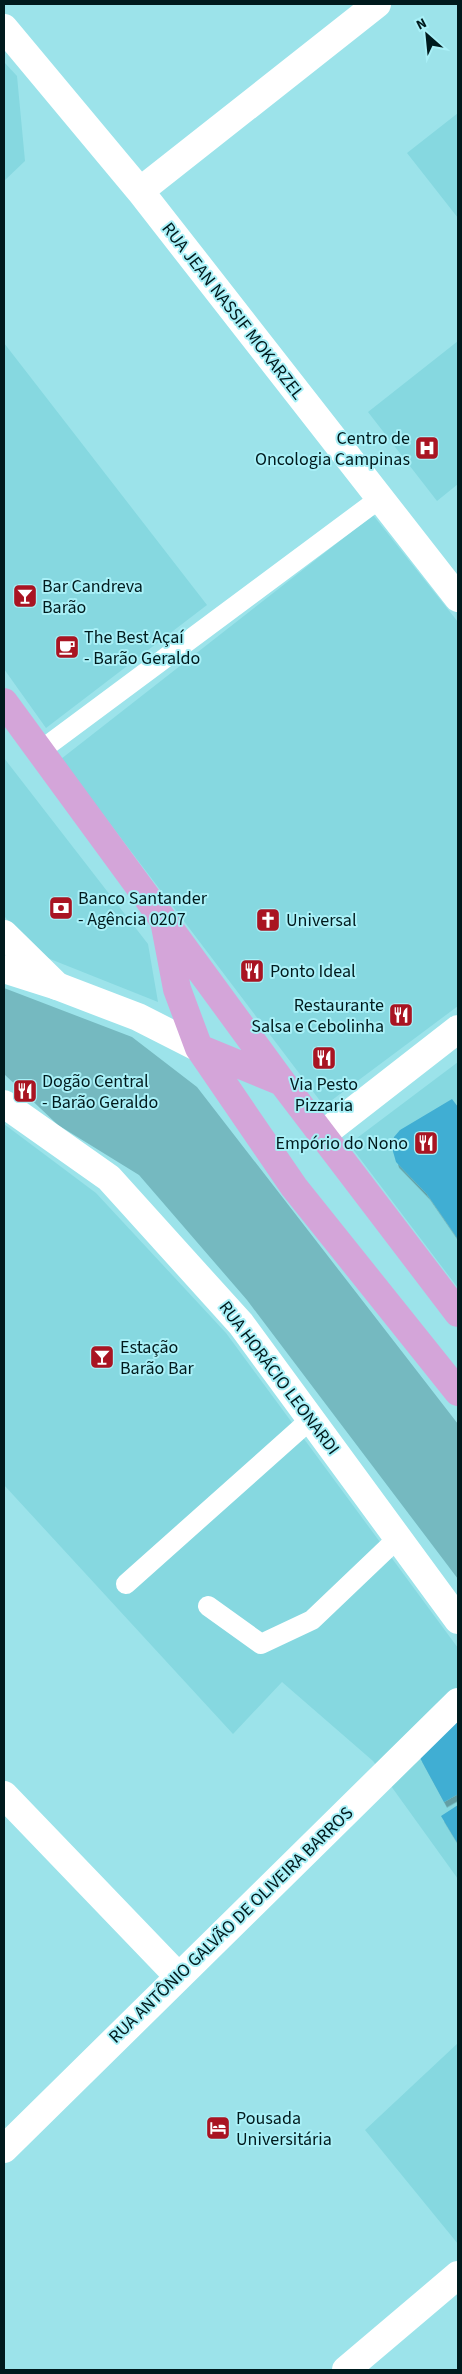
<svg xmlns="http://www.w3.org/2000/svg" width="462" height="2374" font-family="'Source Sans 3',sans-serif">
	<defs>
		<filter id="shadow"><feDropShadow dx="3" dy="5.5" stdDeviation="0" flood-color="#0004"/></filter>
	</defs>
	<rect width="100%" height="100%" fill="#9ce3ea"/>
	<path fill="#86d8e0" d="M4 62 17 76 25 161 4 181Z
		M458 113V218L407 153Z
		M458 341V484L437 501 368 412Z
		M4 343 207 605 46 728 4 669Z
		M373 515 458 622V1006L324 1106 61 759Z
		M4 758 148 944 158 1002 40 955 4 916Z
		M458 1062V1288L349 1144Z
		M4 1124 96 1193 226 1333 458 1648V1879L373 1761 282 1682 233 1734 4 1485Z
		M458 2043V2244L365 2130Z"/>
	<path fill="#75b9c0" d="M4 988 132 1037 197 1087 458 1424V1579L247 1300 139 1175 58 1125 4 1074Z"/>
	<path fill="#41aed3" filter="url(#shadow)" d="M452 1099 458 1107V1239L427 1194 396 1162 392 1148 394 1137 400 1130Z
		M458 1718V1794L444 1802 419 1756Z
		M458 1805V1844L441 1816Z"/>
	<g fill="none" stroke-linecap="round" stroke-linejoin="round">
		<path stroke="#fff" stroke-width="20" d="M40 751 379 499
			M126 1584 311 1419
			M208 1606 261 1644 312 1620 398 1538"/>
		<path stroke="#fff" stroke-width="28" d="M4 28 140 191 458 598
			M140 191 377 4
			M4 934 57 986
			M4 1104 109 1178 241 1324 458 1620
			M322 1135 458 1029
			M4 1795 178 1976
			M4 2149 458 1702
			M346 2370 458 2275"/>
		<path stroke="#fff" stroke-width="28" d="M4 969 57 986 138 1017 199 1048"/>
		<path stroke="#d4a5d9" stroke-width="28" d="M4 702 282 1082 458 1313
			M165 926 177 989 199 1048 294 1187 458 1392
			M199 1048 282 1082"/>
	</g>
	<defs>
		<symbol id="hospital-square" viewBox="-11 -11 22 22"><rect x="-9" y="-9" width="18" height="18" rx="4" fill="#a91422" stroke="#a9f0f7"/><path d="M-5-5h3v3.5h4V-5h3V5h-3V1.5h-4V5h-3Z" fill="#fff"/></symbol>
		<symbol id="bar-square" viewBox="-11 -11 22 22"><rect x="-9" y="-9" width="18" height="18" rx="4" fill="#a91422" stroke="#a9f0f7"/><path d="M-6-5H6L.8 .8V4.5H3.5V6h-7V4.5H-.8V.8Z" fill="#fff"/></symbol>
		<symbol id="cafe-square" viewBox="-11 -11 22 22"><rect x="-9" y="-9" width="18" height="18" rx="4" fill="#a91422" stroke="#a9f0f7"/><path d="M-5.5-4.5H6V0H3Q3 3.5 0 3.5H-2.5Q-5.5 3.5-5.5 0ZM3-3.2v2h1.7v-2ZM-6 4.5H4V6H-6Z" fill="#fff"/></symbol>
		<symbol id="bank-square" viewBox="-11 -11 22 22"><rect x="-9" y="-9" width="18" height="18" rx="4" fill="#a91422" stroke="#a9f0f7"/><path d="M-6-4H6V4H-6ZM0-2.3a2.3 2.3 0 1 0 0 4.6a2.3 2.3 0 1 0 0-4.6Z" fill="#fff"/></symbol>
		<symbol id="church-square" viewBox="-11 -11 22 22"><rect x="-9" y="-9" width="18" height="18" rx="4" fill="#a91422" stroke="#a9f0f7"/><path d="M-1.2-6h2.4v3.5h3.3v2.4h-3.3V6h-2.4V-.1h-3.3v-2.4h3.3Z" fill="#fff"/></symbol>
		<symbol id="restaurant-square" viewBox="-11 -11 22 22"><rect x="-9" y="-9" width="18" height="18" rx="4" fill="#a91422" stroke="#a9f0f7"/><path d="M-5-6h1v4h1v-4h1v4h1v-4h1v5L-1.5 .5V6h-2V.5L-5-1ZM5-6V6H3V1.5H1.5Q1.5-4 5-6Z" fill="#fff"/></symbol>
		<symbol id="hotel-square" viewBox="-11 -11 22 22"><rect x="-9" y="-9" width="18" height="18" rx="4" fill="#a91422" stroke="#a9f0f7"/><path d="M-6-4.5h1.5V1H6V5H4.5V3h-9V5H-6ZM-4 0a1.8 1.8 0 1 1 3.6 0ZM.5 0V-2.5h3Q6-2.5 6 0Z" fill="#fff"/></symbol>
	</defs>
	<g fill-rule="evenodd">
		<use href="#hospital-square" x="413" y="434" width="28" height="28"/>
		<use href="#bar-square" x="11" y="582" width="28" height="28"/>
		<use href="#cafe-square" x="53" y="633" width="28" height="28"/>
		<use href="#bank-square" x="47" y="894" width="28" height="28"/>
		<use href="#church-square" x="254" y="906" width="28" height="28"/>
		<use href="#restaurant-square" x="238" y="957" width="28" height="28"/>
		<use href="#restaurant-square" x="387" y="1001" width="28" height="28"/>
		<use href="#restaurant-square" x="310" y="1044" width="28" height="28"/>
		<use href="#restaurant-square" x="11" y="1077" width="28" height="28"/>
		<use href="#restaurant-square" x="412" y="1129" width="28" height="28"/>
		<use href="#bar-square" x="88" y="1343" width="28" height="28"/>
		<use href="#hotel-square" x="204" y="2114" width="28" height="28"/>
	</g>
	<g text-anchor="middle" dominant-baseline="central" stroke-width="4" stroke-linejoin="round" paint-order="stroke">
		<g font-size="18" fill="#001a1d" stroke="#a9f0f7">
			<text transform="translate(233 311) rotate(52)">RUA JEAN NASSIF MOKARZEL</text>
			<text transform="translate(279 1378) rotate(53)">RUA HORÁCIO LEONARDI</text>
			<text transform="translate(231 1925) rotate(-44)">RUA ANTÔNIO GALVÃO DE OLIVEIRA BARROS</text>
		</g>
		<g font-size="18" fill="#001a1d" stroke="#a9f0f7" text-anchor="start">
			<text x="410" y="438" text-anchor="end">Centro de<tspan x="410" dy="21">Oncologia Campinas</tspan></text>
			<text x="42" y="586">Bar Candreva<tspan x="42" dy="21">Barão</tspan></text>
			<text x="84" y="637">The Best Açaí<tspan x="84" dy="21">- Barão Geraldo</tspan></text>
			<text x="78" y="898">Banco Santander<tspan x="78" dy="21">- Agência 0207</tspan></text>
			<text x="286" y="920">Universal</text>
			<text x="270" y="971">Ponto Ideal</text>
			<text x="384" y="1005" text-anchor="end">Restaurante<tspan x="384" dy="21">Salsa e Cebolinha</tspan></text>
			<text x="42" y="1081">Dogão Central<tspan x="42" dy="21">- Barão Geraldo</tspan></text>
			<text x="324" y="1084" text-anchor="middle">Via Pesto<tspan x="324" dy="21">Pizzaria</tspan></text>
			<text x="408" y="1143" text-anchor="end">Empório do Nono</text>
			<text x="120" y="1347">Estação<tspan x="120" dy="21">Barão Bar</tspan></text>
			<text x="236" y="2118">Pousada<tspan x="236" dy="21">Universitária</tspan></text>
		</g>
	</g>
	<rect width="462" height="2374" fill="none" stroke="#001a1d" stroke-width="10"/>
	<g transform="translate(427 35) rotate(333)" stroke="#a9f0f7" stroke-width="4" paint-order="stroke">
	<path d="M0-4L9 19L0 12L-9 19Z" fill="#001a1d"/>
	<text y="-8" font-size="14" font-weight="bold" text-anchor="middle" fill="#001a1d">N</text>
	</g>
</svg>
